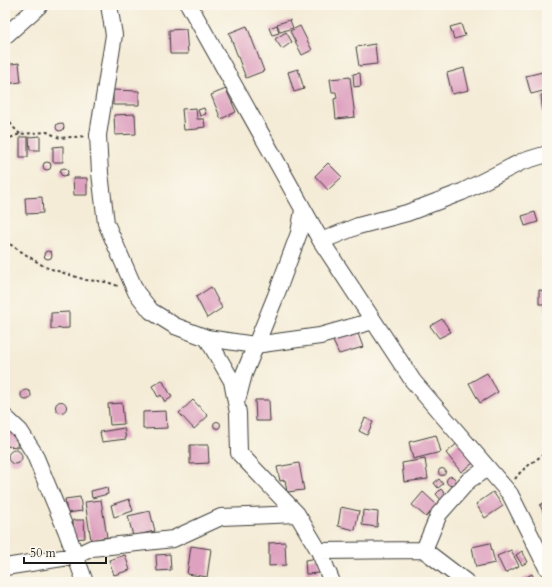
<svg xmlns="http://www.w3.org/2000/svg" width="552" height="587" font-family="Cardo,serif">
	<rect width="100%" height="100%" fill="#fbf7ec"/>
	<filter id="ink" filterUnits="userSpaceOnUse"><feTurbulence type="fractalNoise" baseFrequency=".025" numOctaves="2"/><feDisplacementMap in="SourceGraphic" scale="8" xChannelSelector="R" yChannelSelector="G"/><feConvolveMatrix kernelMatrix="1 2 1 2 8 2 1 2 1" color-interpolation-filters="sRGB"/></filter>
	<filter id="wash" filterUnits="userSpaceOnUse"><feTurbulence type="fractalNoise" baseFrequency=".012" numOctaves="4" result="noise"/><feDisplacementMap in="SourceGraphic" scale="16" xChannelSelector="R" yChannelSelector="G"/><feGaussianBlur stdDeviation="0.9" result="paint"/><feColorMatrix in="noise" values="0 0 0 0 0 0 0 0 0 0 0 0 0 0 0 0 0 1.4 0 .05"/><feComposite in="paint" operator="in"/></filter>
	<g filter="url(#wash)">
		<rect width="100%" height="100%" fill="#f4ecd7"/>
		<g id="blocks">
			<path fill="#dea1c0" d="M290 20 293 28 280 32 277 24Z
				M461 24 465 36 454 39 450 27Z
				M277 25 279 33 272 35 269 28Z
				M247 26 264 71 246 78 229 33Z
				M300 26 312 50 302 55 290 31Z
				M186 29 188 54H170L169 30Z
				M286 32 292 42 282 49 275 39Z
				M375 44 377 64 359 66 356 47Z
				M19 63 21 82 5 84V65Z
				M464 68 469 90 452 94 447 73Z
				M298 69 304 89 294 92 288 72Z
				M547 71V90L531 94 526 76Z
				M360 73 361 86 354 87 353 74Z
				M350 77 355 117 336 119 334 99 337 98 336 92H332L330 79Z
				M226 89 236 112 221 119 211 95Z
				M113 90 139 91V105H113Z
				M547 94V115H543L541 95Z
				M196 108 197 119H204L205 127 198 128V129L184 130 182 109Z
				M204 108 206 114 200 116 198 110Z
				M135 114 136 134 115 135 114 115Z
				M56 127a4 4 0 1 1 8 0a4 4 0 1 1-8 0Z
				M40 136V150H30L29 137Z
				M20 137H28V157H20Z
				M63 146V162H53V147Z
				M43 166a4 4 0 1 1 8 0a4 4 0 1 1-8 0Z
				M328 163 342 177 328 190 315 176Z
				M60 172a4 4 0 1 1 8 0a4 4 0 1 1-8 0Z
				M73 178H87V195H74Z
				M42 197 43 213 26 214 25 198Z
				M535 212 538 222 525 226 522 216Z
				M44 255a4 4 0 1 1 8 0a4 4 0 1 1-8 0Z
				M211 287 222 308 207 318 196 297Z
				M539 290 547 291V310H545V304H539Z
				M69 312V328L51 329V313Z
				M442 319 451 332 439 338 430 326Z
				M357 331 363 347 339 354 332 339Z
				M487 373 498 392 480 403 469 383Z
				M162 380 172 397 165 402 161 395 158 397 152 386Z
				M21 395a5 5 0 1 1 10 0a5 5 0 1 1-10 0Z
				M193 400 208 416 194 429 179 413Z
				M255 400H269L270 421H256Z
				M55.5 407a5.5 5.5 0 1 1 11 0a5.5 5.5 0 1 1-11 0Z
				M122 403 124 424 110 425 108 404Z
				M166 411 167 428 143 429V412Z
				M365 418 373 422 367 435 359 431Z
				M213.5 425a3.5 3.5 0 1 1 7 0a3.5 3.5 0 1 1-7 0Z
				M124 428 126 439 102 442 100 432Z
				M5 431 18 432 17 447 5 446Z
				M436 435 441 452 413 459 409 442Z
				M460 441 476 461 461 472 446 453Z
				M190 445H208L209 463 190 464Z
				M8 457a7 7 0 1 1 14 0a7 7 0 1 1-14 0Z
				M425 459 428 479 404 482 402 463Z
				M299 463 304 490 287 492 285 480 280 481 277 467Z
				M438.5 472a3.5 3.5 0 1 1 7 0a3.5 3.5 0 1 1-7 0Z
				M446.5 481a4.5 4.5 0 1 1 9 0a4.5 4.5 0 1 1-9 0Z
				M439 479 443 484 438 488 434 483Z
				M107 487 108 494 92 498 91 491Z
				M441 489 446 495 441 500 436 494Z
				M423 492 437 505 426 517 412 505Z
				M493 492 503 506 485 518 476 504Z
				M80 497 82 511 67 513 65 499Z
				M129 499 133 511 114 517 111 505Z
				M101 500 107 537 91 540 85 502Z
				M547 501V520L540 505Z
				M341 507 359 511 355 530 338 526Z
				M363 510 378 512 377 527 362 525Z
				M150 511 155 531 133 536 128 516Z
				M73 520H84L85 538 74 539Z
				M285 542 286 565 269 566V543Z
				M490 543 495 563 476 567 472 547Z
				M191 546 211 549 207 577 187 574Z
				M511 550 519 566 505 573 497 556Z
				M522 551 528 562 522 565 516 555Z
				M170 554 171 570 157 571 156 555Z
				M125 555 130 570 114 575 109 560Z
				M319 558 320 573 306 574 305 560Z
				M532 574 536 582H518Z
				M277 580H292V582H277Z"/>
		</g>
	</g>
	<g filter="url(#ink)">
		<use href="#blocks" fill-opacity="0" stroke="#3c3b38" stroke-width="1"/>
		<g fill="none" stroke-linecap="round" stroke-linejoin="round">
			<defs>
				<path id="minor" d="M109 5 114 35 98 135 100 173 106 223 136 292 151 311 175 326 207 338 232 381 238 413 239 453 297 514 319 551 332 582
					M189 5 321 241 413 381 510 494 547 568
					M5 36 40 5
					M321 241 358 226 407 213 462 192 521 162 547 154
					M207 338 255 345 320 336 373 321
					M238 397 244 374 275 298 299 233 303 210
					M5 417 20 431 34 453 66 530 85 582
					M424 550 439 514 469 480 488 468
					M319 551 424 550 466 582
					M5 567 75 556 92 548 173 539 221 517 297 514"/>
			</defs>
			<use href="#minor" stroke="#3c3b38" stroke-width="18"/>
			<path stroke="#3c3b38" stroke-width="2" stroke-dasharray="3 3" stroke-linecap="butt" d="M5 112 12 126 20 134
				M5 140 20 134 47 132 60 138 86 136
				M5 241 45 267 86 280 107 282 118 286
				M515 479C523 467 536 461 547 451"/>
			<use href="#minor" stroke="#fff" stroke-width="16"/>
		</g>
	</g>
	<rect width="552" height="587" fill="none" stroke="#fbf7ec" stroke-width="20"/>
	<path d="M24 557v6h82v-6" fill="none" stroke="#1c1c1c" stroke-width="2"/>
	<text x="30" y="557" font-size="12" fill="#1c1c1c" stroke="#fbf7ec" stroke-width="3" paint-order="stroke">50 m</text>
</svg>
